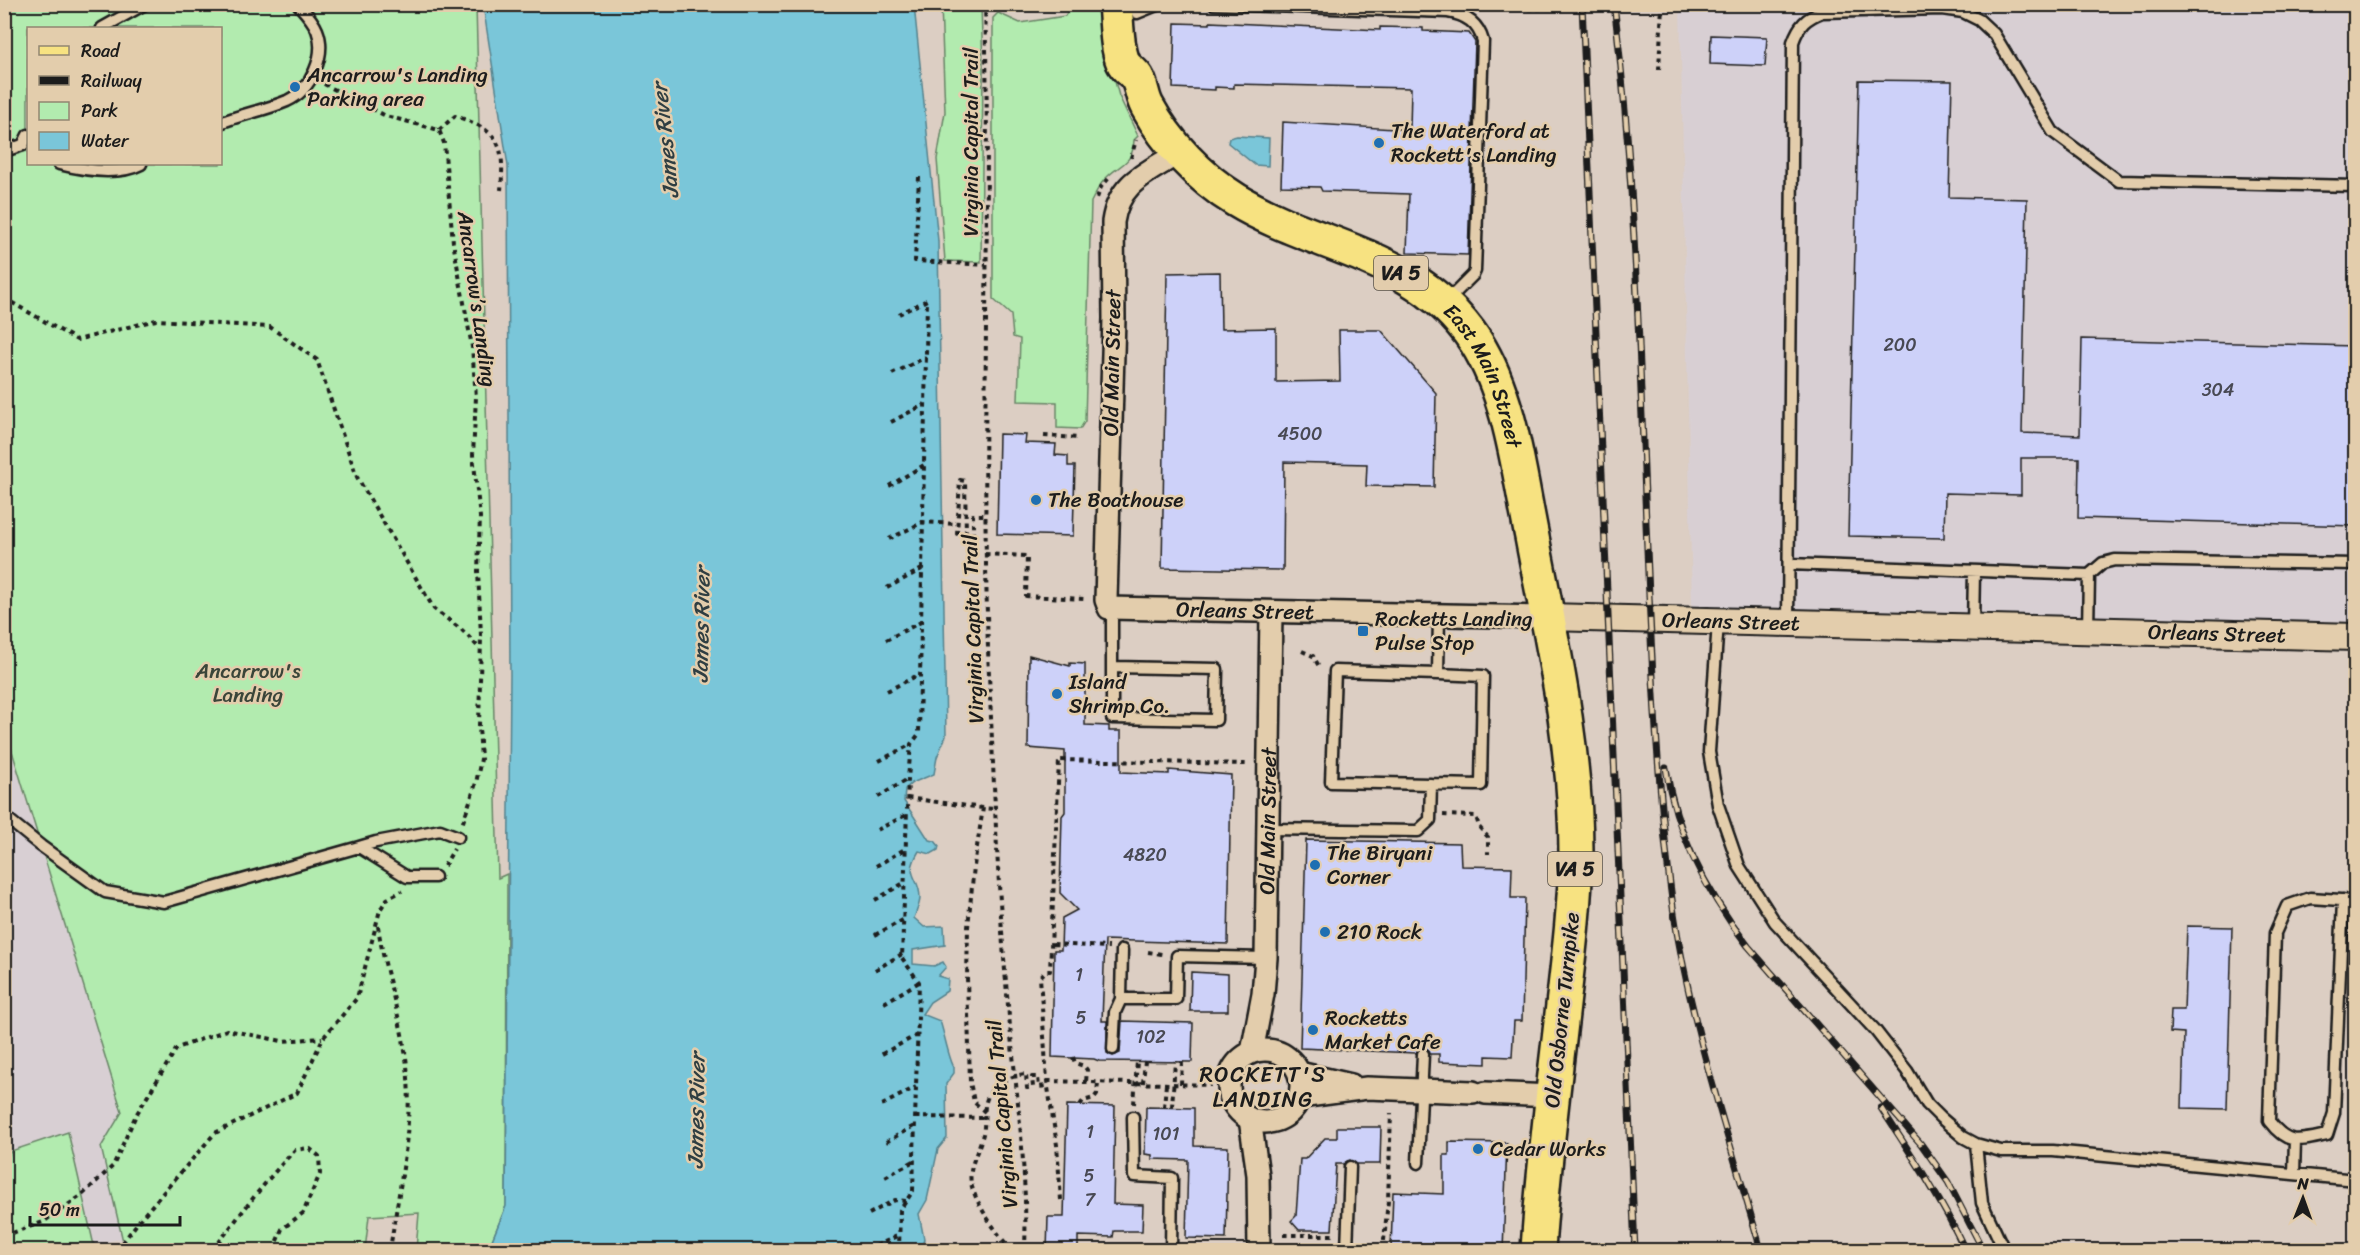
<svg xmlns="http://www.w3.org/2000/svg" width="2360" height="1255" font-family="Sriracha,sans-serif">
	<rect width="100%" height="100%" fill="#dccec3"/>
	<filter id="ink" filterUnits="userSpaceOnUse"><feTurbulence type="fractalNoise" baseFrequency=".0167" numOctaves="2"/><feDisplacementMap in="SourceGraphic" scale="12" xChannelSelector="R" yChannelSelector="G"/><feConvolveMatrix kernelMatrix="1 2 1 2 8 2 1 2 1" color-interpolation-filters="sRGB"/></filter>
	<g filter="url(#ink)">
		<path fill="#d8cfd3" d="M1680 5H2355V622L1692 609Z
			M4 728 159 1232 61 1250H5Z"/>
		<path fill="#b2ebaf" stroke="#678466" stroke-width="1.5" fill-rule="evenodd" d="M4 5H476L498 878 507 874 506 1206 488 1250H416L419 1213 369 1216 365 1250H125L101 1147 122 1112 5 728ZM28 28H220V164H28Z
			M941 5H981L983 69 981 262 945 261 937 159 945 112Z
			M1071 5H1101L1105 46 1119 96 1138 136 1134 140C1133 164 1121 163 1107 177 1099 184 1096 193 1091 202L1085 421 1080 429 1057 428V402L1018 401 1020 339 1013 337 1011 315 993 299V18L998 13 1020 23 1065 16Z
			M68 1132 95 1250H5V1163L11 1151Z"/>
		<path fill="#7ac6d9" stroke="#54828d" stroke-width="1.5" d="M483 5H914L938 241 946 736 937 757 934 774 912 783 905 789 904 801 929 840 935 841 939 846 938 850 931 854 919 851C903 878 920 875 920 898 920 904 916 912 914 918L924 927 944 926 945 945 913 950V964L934 966 943 962 946 967 938 976 948 979 947 991 930 1002 922 1014 940 1021C944 1032 949 1060 954 1067V1073L946 1084 947 1138 938 1149 927 1200 919 1214 924 1239 921 1250H488L506 1206 510 675 508 166Z
			M1237 136 1269 138 1268 166 1255 165 1228 143 1229 138Z"/>
		<path fill="#cdd1f9" stroke="#1c1c1c" stroke-width="1.5" d="M1210 22 1380 30V27L1423 28V31L1469 33 1475 42 1468 255 1407 253 1409 194 1322 191 1320 187 1281 186 1283 122 1410 130 1411 88 1234 84V88L1215 87V90L1173 88 1175 23 1210 24Z
			M1711 35 1767 37 1765 66 1710 64Z
			M1859 80 1952 81 1949 197 2027 199 2022 433 2080 435 2082 339 2355 346V526L2078 518 2079 458H2021V495L1945 493 1944 538 1848 536Z
			M1220 272 1221 329 1276 328V382L1340 381 1339 330H1381L1436 393 1434 487 1366 486 1367 464 1284 462 1283 570 1162 568 1167 273Z
			M999 434 1026 435 1025 443 1056 444 1055 455 1068 456V466H1075L1073 536 997 534Z
			M1029 655 1070 666V663L1085 664V725L1109 726V731H1121V772L1169 774V770L1231 775 1228 944 1105 940 1102 1021H1107V1053L1113 1056 1120 1053 1122 1021 1193 1023 1192 1062 1099 1061 1094 1059 1052 1057 1054 950H1061L1062 918 1077 910 1060 893 1062 816 1065 812V751L1028 748Z
			M1306 840 1460 843 1461 866 1512 867 1511 898H1525L1522 1021H1514L1512 1057 1486 1056V1064L1439 1062V1054H1430L1429 1050 1424 1047 1419 1048 1416 1053 1300 1048Z
			M2187 926 2232 927 2227 1109 2182 1108 2184 1033 2170 1032 2171 1010H2184Z
			M1191 972 1228 974V1011H1190Z
			M1067 1105 1115 1106 1113 1204 1143 1205 1142 1231H1114L1113 1237 1078 1236V1251H1047L1048 1217H1064Z
			M1146 1107 1194 1108V1146L1228 1147 1226 1239 1186 1238 1188 1160 1152 1159V1155L1145 1154Z
			M1337 1127H1381L1380 1164H1357L1350 1160 1343 1164H1336L1332 1230H1299L1291 1221 1296 1216 1300 1159H1305L1325 1138H1337Z
			M1449 1142 1507 1143 1503 1251 1391 1248 1393 1192 1444 1194V1155H1449Z"/>
		<g fill="none" stroke-linecap="round" stroke-linejoin="round">
			<defs>
				<path id="service" d="M1213 4 1448 12C1466 15 1478 23 1483 41L1475 271 1473 275 1445 303
					M1137 13 1159 4
					M102 28 145 4
					M220 123C242 114 266 110 287 101 311 90 327 55 317 30 313 20 306 13 298 4
					M4 151 23 145 28 135
					M59 164C83 170 118 176 141 164
					M1789 564 2089 575 2103 563 2115 560 2356 564
					M1112 609V718L1216 720 1217 669 1113 667
					M1718 622 1709 752 1718 805 1739 866 1775 922 1875 1030 1907 1071 1927 1104 1941 1118 1963 1137 1976 1144 2001 1151H2053L2356 1180
					M1788 622 1793 42C1799 25 1806 18 1822 12L1942 9 1963 12 1979 20 1994 34 2053 132 2119 181 2356 186
					M1973 627 1974 571
					M2088 630 2089 575
					M1438 674 1483 676 1481 785 1331 782 1335 671 1438 674 1439 615
					M4 816 41 846 105 892 164 902 359 847 407 877H435
					M1268 829 1418 831 1430 820 1431 784
					M359 847 376 842 440 830 458 837
					M2343 900 2334 1113 2327 1135C2299 1141 2288 1146 2269 1121L2275 933 2287 906 2310 898 2356 901
					M1122 950 1121 999H1176L1177 956 1266 958
					M1113 1049 1115 1012 1121 999
					M1133 1117 1134 1176 1172 1178 1171 1250
					M1976 1144 1982 1203 2004 1250
					M1418 1163 1423 1054
					M2294 1174 2295 1140
					M1347 1250 1350 1167"/>
				<g id="minor">
					<path id="s1" d="M1180 152C1148 173 1119 181 1113 222L1114 318 1106 600 1109 608 1547 617"/>
					<circle cx="1265" cy="1086" r="36"/>
					<path id="s2" d="M1252 1052 1263 994 1266 958 1271 612"/>
					<path d="M1299 1073 1351 1085"/>
					<path d="M1485 1093 1553 1096"/>
					<path d="M1300 1097 1367 1088 1473 1092"/>
					<path d="M1250 1119 1258 1175 1259 1250"/>
				</g>
				<g id="tertiary">
					<path id="s3" d="M1547 617 2356 637"/>
				</g>
				<g id="primary">
					<path id="s4" d="M1115 4C1117 22 1116 45 1123 62 1126 69 1134 72 1137 78 1142 86 1142 97 1147 106 1167 143 1200 178 1236 200 1318 250 1417 252 1476 342 1511 397 1519 474 1532 537 1552 642 1576 745 1576 853 1575 904 1569 954 1563 1005 1554 1086 1543 1168 1538 1250"/>
				</g>
			</defs>
			<use href="#service" stroke="#1c1c1c" stroke-width="15"/>
			<use href="#minor" stroke="#1c1c1c" stroke-width="26"/>
			<use href="#tertiary" stroke="#1c1c1c" stroke-width="30"/>
			<use href="#primary" stroke="#1c1c1c" stroke-width="38"/>
			<path stroke="#1c1c1c" stroke-width="4" stroke-dasharray="4.5 4.5" stroke-linecap="butt" d="M985 4C991 228 980 452 989 675 994 777 997 880 1006 982 1013 1071 1028 1161 1025 1250
				M1523 4 1524 9 1662 5
				M1659 70 1662 5
				M324 84 386 116 439 130 444 143 453 242 472 347 476 397 473 455 480 517 478 571 481 636 479 726 481 759 476 783 462 825
				M439 130 455 116C500 131 505 144 501 190
				M1131 158 1136 140
				M919 177 915 261 986 265
				M1097 198 1101 187 1110 177
				M4 298 77 340 156 320 270 327 317 360 357 477 434 609 462 630 480 649
				M892 374 926 357
				M891 422 925 404
				M1044 436 1079 438
				M889 486 924 465
				M966 534 965 481 960 480 957 534H973V515H984
				M889 539 923 522 957 524
				M985 554 1027 556 1026 596 1084 599
				M887 588 922 569
				M886 640 921 622
				M1302 651 1313 656 1320 668
				M887 691 920 674
				M879 761 910 745
				M878 797 908 779
				M907 798 983 808
				M1443 815 1476 816 1479 827 1488 837V854
				M877 830 906 815
				M444 866 454 849
				M876 866 905 849
				M875 900 904 883
				M378 926C385 977 405 1026 408 1078 412 1135 398 1194 390 1250
				M875 935 903 920
				M1053 944 1109 947
				M1148 952 1162 954
				M875 970 902 954
				M884 1003 919 982
				M882 1054 917 1035
				M1073 1057 1075 1063 1084 1066 1087 1070 1086 1082
				M1047 1081 1211 1085
				M1143 1083 1145 1061
				M1181 1084 1182 1061
				M1134 1104 1137 1061
				M882 1105 916 1087
				M1080 1105 1083 1101 1094 1098 1097 1094 1098 1082
				M1164 1107 1166 1084
				M1172 1107 1175 1061
				M985 1112 974 1102 970 1082 967 978 968 927 974 866 983 808 995 809
				M915 1117 985 1118
				M886 1142 914 1126
				M885 1177 914 1161
				M1061 1200 1057 1145 1047 1081 1040 977 1046 971H1050L1059 760 1246 764
				M869 1214 895 1200 906 1201
				M1283 1235H1333
				M4 1236 43 1222 81 1196 113 1166 136 1115 177 1048 227 1030 282 1041 322 1038
				M1369 1249 1386 1250
				M117 1250 142 1217 215 1133 297 1093 323 1038 357 998 380 910 387 899 402 891
				M213 1250C239 1216 265 1181 295 1150L309 1148 319 1156 320 1174 303 1213 282 1229 273 1250
				M868 1250 899 1235
				M899 1250 900 1210 913 1191 919 982 902 958 908 779 911 744 919 734 927 300 899 314
				M1011 1250C997 1233 976 1205 971 1183 968 1167 979 1150 983 1134 985 1125 984 1115 985 1106 988 1086 1008 1076 1026 1074L1027 1088 1033 1087 1032 1077H1038L1039 1087 1047 1086
				M1383 1250 1388 1201 1391 1113"/>
			<use href="#service" stroke="#e3cdac" stroke-width="10"/>
			<use href="#minor" stroke="#e3cdac" stroke-width="21"/>
			<use href="#tertiary" stroke="#e3cdac" stroke-width="26"/>
			<use href="#primary" stroke="#f7e281" stroke-width="33"/>
			<defs>
				<path id="rail" d="M1582 4 1635 1250
					M1614 4C1637 193 1640 384 1648 573 1653 685 1658 797 1673 907 1690 1024 1729 1138 1761 1250
					M1666 768C1676 835 1707 893 1748 946L1921 1144 1948 1182 1983 1250
					M1881 1108C1911 1154 1942 1200 1965 1250"/>
			</defs>
			<use href="#rail" stroke="#1c1c1c" stroke-width="7"/>
			<use href="#rail" stroke="#e3cdac" stroke-width="4.5" stroke-dasharray="14" stroke-linecap="butt"/>
		</g>
	</g>
	<g fill="#1f6fb2" stroke="#e3cdac" stroke-width="2">
		<circle cx="295" cy="87" r="6"/>
		<circle cx="1379" cy="143" r="6"/>
		<circle cx="1036" cy="500" r="6"/>
		<rect x="1357" y="625" width="12" height="12" rx="3"/>
		<circle cx="1057" cy="694" r="6"/>
		<circle cx="1315" cy="865" r="6"/>
		<circle cx="1325" cy="932" r="6"/>
		<circle cx="1313" cy="1030" r="6"/>
		<circle cx="1478" cy="1149" r="6"/>
	</g>
	<g text-anchor="middle" dominant-baseline="central" stroke-width="5" stroke-linejoin="round" paint-order="stroke">
		<g font-size="18" fill="#484953">
			<text x="1900" y="345">200</text>
			<text x="2218" y="390">304</text>
			<text x="1300" y="434">4500</text>
			<text x="1145" y="855">4820</text>
			<text x="1079" y="975">1</text>
			<text x="1081" y="1018">5</text>
			<text x="1151" y="1037">102</text>
			<text x="1090" y="1132">1</text>
			<text x="1166" y="1134">101</text>
			<text x="1089" y="1176">5</text>
			<text x="1090" y="1200">7</text>
		</g>
		<g fill="#e3cdac" stroke="#585147" stroke-width="1.5">
			<rect x="1374" y="256" width="54" height="34" rx="4.5"/>
			<rect x="1548" y="852" width="54" height="34" rx="4.5"/>
		</g>
		<g font-size="20" font-weight="bold" fill="#1c1c1c">
			<text x="1401" y="273">VA 5</text>
			<text x="1575" y="869">VA 5</text>
		</g>
		<g font-size="21" fill="#1c1c1c" stroke="#e3cdac" text-anchor="start">
			<text x="307" y="75">Ancarrow's Landing<tspan x="307" dy="24">Parking area</tspan></text>
			<text x="1391" y="131">The Waterford at<tspan x="1391" dy="24">Rockett's Landing</tspan></text>
			<text x="1048" y="500">The Boathouse</text>
			<text x="1375" y="619">Rocketts Landing<tspan x="1375" dy="24">Pulse Stop</tspan></text>
			<text x="1069" y="682">Island<tspan x="1069" dy="24">Shrimp Co.</tspan></text>
			<text x="1327" y="853">The Biryani<tspan x="1327" dy="24">Corner</tspan></text>
			<text x="1337" y="932">210 Rock</text>
			<text x="1325" y="1018">Rocketts<tspan x="1325" dy="24">Market Cafe</tspan></text>
			<text x="1490" y="1149">Cedar Works</text>
		</g>
		<g font-size="21" fill="#1c1c1c" stroke="#e3cdac">
			<text transform="translate(971 142) rotate(-90)">Virginia Capital Trail</text>
			<text transform="translate(477 299) rotate(82)">Ancarrow’s Landing</text>
			<text transform="translate(1112 363) rotate(-89)">Old Main Street</text>
			<text stroke="none"><textPath href="#s4" startOffset="558">East Main Street</textPath></text>
			<text stroke="none"><textPath href="#s1" startOffset="624">Orleans Street</textPath></text>
			<text stroke="none"><textPath href="#s3" startOffset="184">Orleans Street</textPath></text>
			<text transform="translate(973 629) rotate(-92)">Virginia Capital Trail</text>
			<text stroke="none"><textPath href="#s3" startOffset="670">Orleans Street</textPath></text>
			<text stroke="none"><textPath href="#s2" startOffset="232">Old Main Street</textPath></text>
			<text transform="translate(1562 1010) rotate(-84)">Old Osborne Turnpike</text>
			<text transform="translate(1002 1114) rotate(-95)">Virginia Capital Trail</text>
		</g>
		<g font-size="21" fill="#3a4539" stroke="#e3cdac">
			<text x="248" y="671">Ancarrow's<tspan x="248" dy="24">Landing</tspan></text>
		</g>
		<g font-size="22" font-style="italic" fill="#2f3e42" stroke="#e3cdac">
			<text transform="translate(665 141) rotate(-96)">James River</text>
			<text transform="translate(701 625) rotate(-89)">James River</text>
			<text transform="translate(696 1111) rotate(-89)">James River</text>
		</g>
		<g font-size="22" letter-spacing="1.5" fill="#1c1c1c" stroke="#e3cdac">
			<text x="1263" y="1074">ROCKETT'S<tspan x="1263" dy="25">LANDING</tspan></text>
		</g>
	</g>
	<rect width="2360" height="1255" fill="none" stroke="#e3cdac" stroke-width="24"/>
	<rect x="12" y="12" width="2336" height="1231" fill="none" stroke="#1c1c1c" stroke-width="2" filter="url(#ink)"/>
	<rect x="27" y="27" width="195" height="138" fill="#e3cdac" stroke="#938672" stroke-width="1.5"/>
	<rect x="39" y="46" width="30" height="9" fill="#f7e281" stroke="#938672" stroke-width="1.5"/>
	<text x="81" y="57" font-size="18" fill="#1c1c1c">Road</text>
	<rect x="39" y="76" width="30" height="9" fill="#1c1c1c" stroke="#938672" stroke-width="1.5"/>
	<text x="81" y="87" font-size="18" fill="#1c1c1c">Railway</text>
	<rect x="39" y="102" width="30" height="18" fill="#b2ebaf" stroke="#938672" stroke-width="1.5"/>
	<text x="81" y="117" font-size="18" fill="#1c1c1c">Park</text>
	<rect x="39" y="132" width="30" height="18" fill="#7ac6d9" stroke="#938672" stroke-width="1.5"/>
	<text x="81" y="147" font-size="18" fill="#1c1c1c">Water</text>
	<g transform="translate(2303 1198) rotate(1)" stroke="#e3cdac" stroke-width="4.5" paint-order="stroke">
	<path d="M0-4.5L10 22L0 15L-10 22Z" fill="#1c1c1c"/>
	<text y="-9" font-size="16" font-weight="bold" text-anchor="middle" fill="#1c1c1c">N</text>
	</g>
	<path d="M30 1216v9h150v-9" fill="none" stroke="#1c1c1c" stroke-width="3"/>
	<text x="39" y="1216" font-size="18" fill="#1c1c1c" stroke="#e3cdac" stroke-width="4.5" paint-order="stroke">50 m</text>
</svg>
